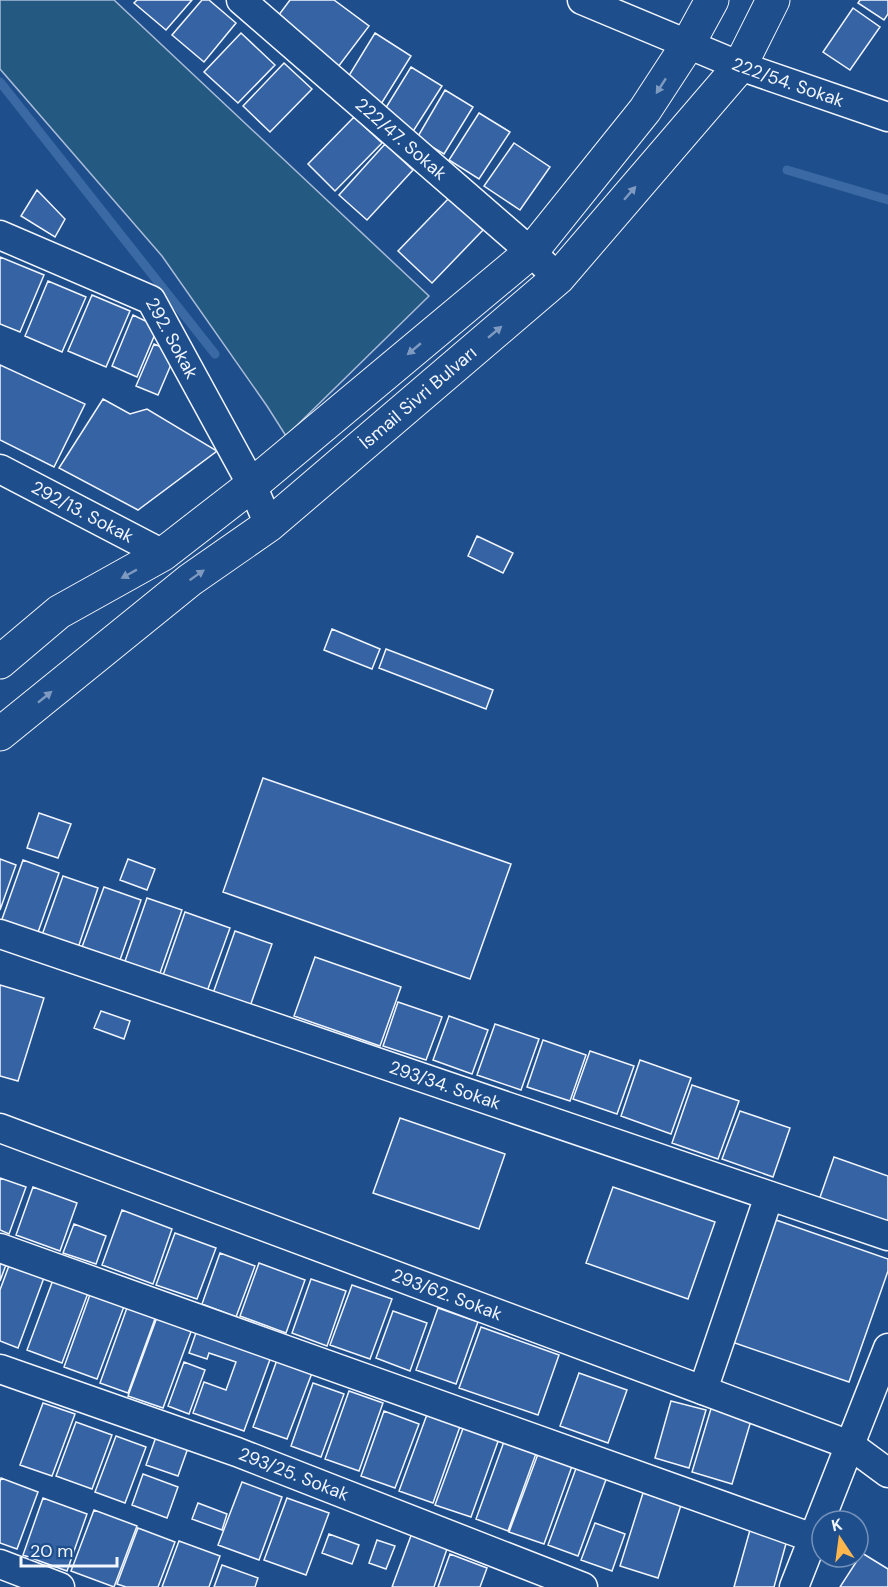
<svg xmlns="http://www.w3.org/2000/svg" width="888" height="1587" font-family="'DM Sans',sans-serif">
	<rect width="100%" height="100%" fill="#1f4e8c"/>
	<path fill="#245a82" stroke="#a8bbd7" stroke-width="1.5" d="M0 0H114L429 296 286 436 267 406 162 256 0 69Z"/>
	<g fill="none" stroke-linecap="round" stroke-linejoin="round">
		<path stroke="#3b69a3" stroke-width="9" d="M0 82 215 354
			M787 170 888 200"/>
	</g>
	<path fill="#3563a3" stroke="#f2f6ff" stroke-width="1.5" d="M137 0H192L166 30 134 3Z
		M202 0H209L236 23 204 62 172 35Z
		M290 0H334L369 26 338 67 275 20Z
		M860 0H888V14L884 20 858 3Z
		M853 8 880 27 850 70 823 52Z
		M241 33 275 65 238 103 204 72Z
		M375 33 411 56 378 109 342 87Z
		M284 63 312 89 270 132 243 106Z
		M411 67 442 86 412 133 382 114Z
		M445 90 473 107 444 154 417 138Z
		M479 113 510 132 479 179 449 160Z
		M354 117 382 143 335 191 308 164Z
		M514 143 550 167 520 210 484 186Z
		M385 144 413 170 367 220 339 195Z
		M37 190 65 219 55 237 21 216Z
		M449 198 483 230 432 283 398 251Z
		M0 257 44 275 20 332 0 324Z
		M48 281 86 297 62 352 25 336Z
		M92 295 130 311 106 367 68 351Z
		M133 315 158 327 137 377 112 366Z
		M154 344 176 353 158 395 136 386Z
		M0 365 85 404 54 467 0 440Z
		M103 399 130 414 147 409 217 451 138 510 59 468Z
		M477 536 513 553 503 573 468 556Z
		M332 629 380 649 372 669 324 650Z
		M386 649 493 690 486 709 379 668Z
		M263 778 511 864 470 979 223 892Z
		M39 813 71 824 58 858 27 848Z
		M0 859 16 865 0 910Z
		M128 859 155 869 147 890 120 880Z
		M23 860 59 873 37 935 1 922Z
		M63 876 98 888 78 948 42 935Z
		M104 887 141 900 120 960 82 947Z
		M147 898 182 910 159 976 124 964Z
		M185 912 230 928 205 997 161 981Z
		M235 931 272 944 248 1012 211 999Z
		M315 957 401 987 380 1046 294 1016Z
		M0 985 44 998 18 1081 0 1076Z
		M398 1002 442 1017 426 1060 383 1046Z
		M101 1011 130 1021 124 1039 94 1028Z
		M449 1016 488 1030 472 1074 433 1060Z
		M495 1024 539 1039 521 1090 477 1075Z
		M543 1040 586 1055 570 1101 527 1087Z
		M590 1051 634 1066 617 1114 573 1099Z
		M640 1060 691 1078 671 1134 621 1116Z
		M692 1085 739 1101 718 1159 672 1143Z
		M740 1111 790 1128 773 1177 722 1159Z
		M400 1118 505 1154 479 1229 373 1193Z
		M834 1157 888 1176V1227L818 1203Z
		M0 1178 26 1187 9 1234 0 1230Z
		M33 1187 77 1203 60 1251 16 1235Z
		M613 1187 715 1222 688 1299 586 1263Z
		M122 1210 172 1229 153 1284 102 1265Z
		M776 1220 888 1259V1271L849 1382 732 1342Z
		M74 1224 106 1236 96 1264 63 1253Z
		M175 1233 216 1248 197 1299 156 1285Z
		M220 1253 255 1266 236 1317 202 1304Z
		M0 1260 7 1262 0 1281Z
		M10 1263 45 1275 18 1348 0 1341V1290Z
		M259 1263 305 1280 286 1333 240 1316Z
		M311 1279 346 1291 327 1346 292 1333Z
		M53 1280 88 1293 62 1363 27 1350Z
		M352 1285 392 1299 370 1359 330 1345Z
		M92 1289 126 1301 97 1379 64 1367Z
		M128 1305 156 1316 128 1393 100 1383Z
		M438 1308 478 1322 456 1384 416 1370Z
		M160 1309 195 1321 163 1408 128 1396Z
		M393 1311 427 1323 410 1371 376 1358Z
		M198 1327 272 1354 244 1431 193 1413 204 1382 226 1390 236 1362 209 1353 207 1359 189 1353Z
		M481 1327 559 1355 538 1415 459 1388Z
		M277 1360 312 1373 287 1439 253 1427Z
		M184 1362 205 1370 189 1414 168 1406Z
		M579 1373 627 1390 608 1443 560 1426Z
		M313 1383 344 1394 321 1457 291 1446Z
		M349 1391 383 1403 359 1471 325 1459Z
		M671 1401 706 1410 689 1468 655 1458Z
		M713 1402 753 1414 732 1484 692 1472Z
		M43 1403 75 1414 52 1476 20 1465Z
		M429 1409 462 1421 433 1503 399 1491Z
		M384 1411 419 1424 395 1488 361 1476Z
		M76 1422 112 1435 92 1489 56 1476Z
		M465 1423 500 1436 471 1517 435 1505Z
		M116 1436 146 1447 125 1503 95 1492Z
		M506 1436 538 1448 508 1531 476 1519Z
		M156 1437 188 1448 178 1476 146 1465Z
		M541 1446 575 1458 544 1544 509 1532Z
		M578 1463 608 1474 578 1556 548 1545Z
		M143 1474 178 1487 167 1518 132 1505Z
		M1 1478 38 1492 17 1549 0 1543V1482Z
		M242 1482 282 1497 259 1560 218 1545Z
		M643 1493 681 1505 658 1578 620 1566Z
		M43 1498 87 1514 67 1571 23 1555Z
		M287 1498 329 1513 306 1575 264 1560Z
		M198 1503 227 1514 222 1530 192 1519Z
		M94 1510 137 1526 114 1587 71 1571Z
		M595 1523 625 1534 612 1571 581 1560Z
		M138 1528 175 1542 158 1587H126L117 1584Z
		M750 1530 787 1540 774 1587H734Z
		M412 1533 448 1546 434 1587H392Z
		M329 1534 359 1545 352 1564 322 1553Z
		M377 1540 395 1546 386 1569 369 1563Z
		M179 1541 220 1556 209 1587H162Z
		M862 1553 888 1569V1587H840Z
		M450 1554 487 1568 480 1587H438Z
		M222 1565 258 1578 255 1587H214Z"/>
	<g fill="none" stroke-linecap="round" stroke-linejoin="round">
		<defs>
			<g id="street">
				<path id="s1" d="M241 0 531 252 558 278"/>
				<path id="s2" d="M582 0 740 66 888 117"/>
				<path id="s3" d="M0 235 151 300 252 485 269 525"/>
				<path id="s4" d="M0 469 163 554"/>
				<path id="s5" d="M0 934 888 1236"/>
				<path id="s6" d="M0 1128 850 1445 888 1473"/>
				<path d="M0 1248 813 1538"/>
				<path id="s7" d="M0 1369 237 1452 583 1587"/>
				<path d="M703 1390 769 1196"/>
				<path d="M0 1564 60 1587"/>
				<path d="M794 1587 888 1348"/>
			</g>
			<g id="secondary">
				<path d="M0 662 59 612 163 554 252 485 531 252 645 110 688 44 712 0"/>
				<path id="s8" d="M0 734 190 580 269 525 558 278 740 66 773 0"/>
			</g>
		</defs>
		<use href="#street" stroke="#f2f6ff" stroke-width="31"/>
		<use href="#secondary" stroke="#f2f6ff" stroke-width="35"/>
		<use href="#street" stroke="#1f4e8c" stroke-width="28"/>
		<use href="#secondary" stroke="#1f4e8c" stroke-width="33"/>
	</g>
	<defs><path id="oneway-solid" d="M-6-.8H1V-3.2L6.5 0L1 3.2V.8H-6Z" transform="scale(1.5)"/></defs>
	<g fill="#7e9ac0">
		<use href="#oneway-solid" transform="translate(661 86) rotate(123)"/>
		<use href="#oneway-solid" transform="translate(630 193) rotate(-49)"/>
		<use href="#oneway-solid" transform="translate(495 332) rotate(-40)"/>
		<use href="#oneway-solid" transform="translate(414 349) rotate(140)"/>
		<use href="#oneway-solid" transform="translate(129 574) rotate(151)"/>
		<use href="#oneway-solid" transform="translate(197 575) rotate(-35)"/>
		<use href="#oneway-solid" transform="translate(45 697) rotate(-39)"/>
	</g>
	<g text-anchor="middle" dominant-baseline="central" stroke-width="4.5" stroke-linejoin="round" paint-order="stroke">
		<g font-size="18" fill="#f2f6ff" stroke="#1f4e8c">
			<text stroke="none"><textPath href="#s2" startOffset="222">222/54. Sokak</textPath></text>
			<text stroke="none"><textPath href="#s1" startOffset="212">222/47. Sokak</textPath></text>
			<text stroke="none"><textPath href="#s3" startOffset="208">292. Sokak</textPath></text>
			<text stroke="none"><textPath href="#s8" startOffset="537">İsmail Sivri Bulvarı</textPath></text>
			<text stroke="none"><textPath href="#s4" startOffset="93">292/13. Sokak</textPath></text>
			<text stroke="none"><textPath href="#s5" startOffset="470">293/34. Sokak</textPath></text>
			<text stroke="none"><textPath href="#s6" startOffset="477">293/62. Sokak</textPath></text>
			<text stroke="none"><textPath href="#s7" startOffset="312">293/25. Sokak</textPath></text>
		</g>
	</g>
	<g transform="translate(840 1539) rotate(347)"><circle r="28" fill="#1f4e8c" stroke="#7391ba" stroke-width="1.5"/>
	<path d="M0-4.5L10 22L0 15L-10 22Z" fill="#ffb74d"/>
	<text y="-9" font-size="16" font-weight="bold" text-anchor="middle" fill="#f2f6ff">K</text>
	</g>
	<path d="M21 1557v9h96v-9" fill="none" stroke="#f2f6ff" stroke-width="3"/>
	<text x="30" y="1557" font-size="18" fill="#f2f6ff" stroke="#1f4e8c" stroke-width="4.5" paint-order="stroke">20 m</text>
</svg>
